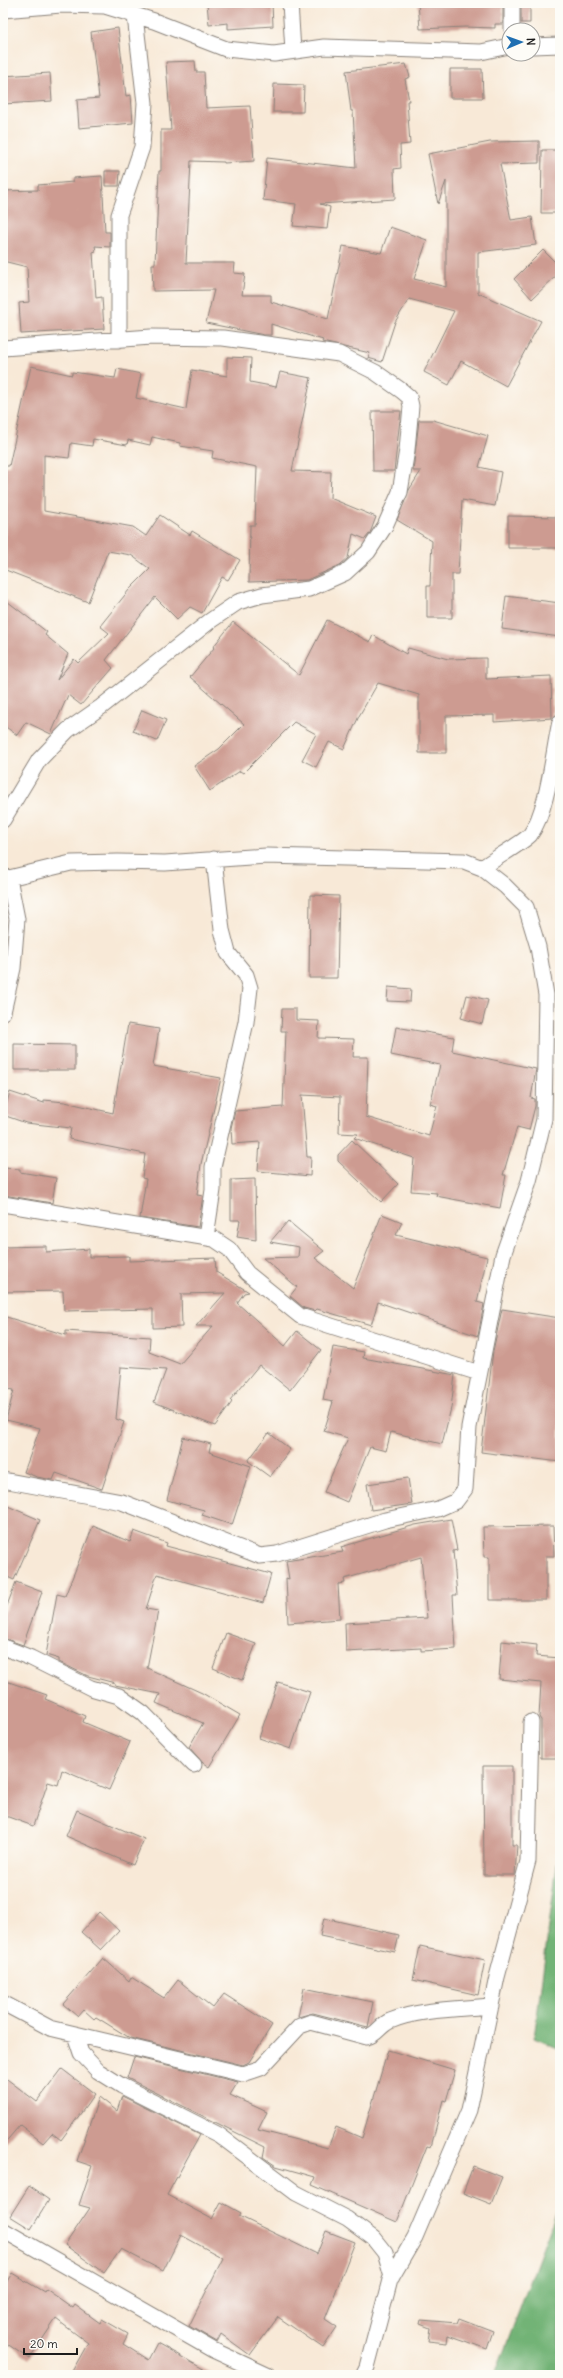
<svg xmlns="http://www.w3.org/2000/svg" width="563" height="2378" font-family="Delius,sans-serif">
	<rect width="100%" height="100%" fill="#fdfcf7"/>
	<filter id="ink" filterUnits="userSpaceOnUse"><feTurbulence type="fractalNoise" baseFrequency=".025" numOctaves="2"/><feDisplacementMap in="SourceGraphic" scale="8" xChannelSelector="R" yChannelSelector="G"/><feConvolveMatrix kernelMatrix="1 2 1 2 8 2 1 2 1" color-interpolation-filters="sRGB"/></filter>
	<filter id="wash" filterUnits="userSpaceOnUse"><feTurbulence type="fractalNoise" baseFrequency=".012" numOctaves="4" result="noise"/><feDisplacementMap in="SourceGraphic" scale="16" xChannelSelector="R" yChannelSelector="G"/><feGaussianBlur stdDeviation="0.9" result="paint"/><feColorMatrix in="noise" values="0 0 0 0 0 0 0 0 0 0 0 0 0 0 0 0 0 1.4 0 .05"/><feComposite in="paint" operator="in"/></filter>
	<g filter="url(#wash)">
		<rect width="100%" height="100%" fill="#f8e9d7"/>
		<path fill="#72b376" stroke="#476849" d="M560 1843V2049L534 2038Z
			M560 2202V2375H495Z"/>
		<g id="blocks">
			<path fill="#cd9b91" d="M207 3H272L273 26 228 29V23L209 25Z
				M418 3H503V24H495V28L465 27 420 29Z
				M521 3H530V23H521Z
				M118 28 126 96 131 95 133 123 79 128 77 100 99 98 91 32Z
				M195 61 196 72H204L206 108 250 106 254 161 224 163V162L191 161 186 263H235L234 273 245 274 242 295H271V302L328 319 343 246 381 253 390 227 427 240 414 279 446 287V181L438 204 428 154 490 142 539 141V163L500 164 511 220 532 217 536 245 478 252V293L541 321 506 386 461 361 449 385 424 372 454 311 409 299 395 322 382 362 368 358 370 353 322 342 323 340 271 324V335H264L206 323 214 290 153 291 152 264H155L159 171H161V130H171L166 62Z
				M406 64 410 77 405 79 409 101H407L410 144 400 145 401 168 394 169 395 199 320 204 330 207 327 229 293 226 296 204 263 200 267 158 356 168 353 111H351L346 71Z
				M450 69H482L483 98H450Z
				M50 73 52 101 3 104V76Z
				M274 84 304 85 303 112H273Z
				M542 150H560V213H541Z
				M105 171H120L119 186H105Z
				M102 176 105 232H110V247L95 246 96 251 93 252 96 298 102 297 104 329 21 334 19 303 29 302 27 267 3 261V191L38 190V185L73 182V178Z
				M543 250 560 267V272L532 299 514 279Z
				M227 357 251 358 250 382 276 387 280 372 311 378 292 471 331 472 330 498 376 517 370 533 365 539 353 534 348 558 340 565 307 580 249 582 250 525H255L257 467 212 458 213 451 180 446V443L152 437 150 445 128 440 127 445 93 439 92 446 71 443 69 458 44 455V511L133 527 146 536 160 515 190 535 192 531 240 560 228 580 222 577 202 613 190 607 177 619 155 597 106 660 113 668 81 705 68 695 51 734 26 722 17 735 3 725V598L47 632 45 635 68 654 57 680 74 659 78 663 109 633 100 626 129 590 150 569 131 555 108 551 88 602 3 569V542L5 543 4 466H9L31 366 72 375V372L115 378 117 369 141 374 136 398 186 409 192 370 227 376Z
				M372 411H401L394 471H373Z
				M419 420H433L488 436 479 467 501 472 495 506 462 500 458 574H452V618H427V586H430L432 541 397 520 409 490 421 471H413Z
				M508 516 560 517V548H508Z
				M506 596 560 603V637L502 629Z
				M327 620 370 642 373 635 406 654 408 648 448 659 486 658V679L551 676 552 718 494 722V715L446 716V753H419V695L378 683 359 716 344 749 329 742 316 767 302 760 316 734 294 722 243 773 240 771 210 791 194 766 219 749 244 724 190 677 214 648 213 647 233 622 299 675Z
				M142 710 166 720 157 741 133 731Z
				M310 895 339 896 337 978H309Z
				M388 987 411 989 410 1002 387 1001Z
				M467 995 488 1000 482 1024 461 1018Z
				M282 1009H296V1020L319 1021 318 1038 354 1039 353 1057H368L366 1117 429 1136 437 1106 430 1104 440 1065 391 1055 396 1027 454 1037 452 1051 536 1069 531 1098 535 1099V1106L529 1130 517 1127 503 1175H506L500 1208 436 1196 437 1193 411 1191 414 1158 354 1138 358 1134 339 1133 340 1097 302 1095 307 1157H311L310 1176 258 1171 260 1142 232 1144 231 1128 235 1111 283 1107 286 1031H281Z
				M128 1024 159 1029 153 1066 221 1078 201 1164 197 1195 203 1196 198 1227 140 1218 146 1179 142 1178 145 1154 69 1139 71 1128 26 1123 3 1115 10 1092 44 1103V1100L65 1102 113 1113Z
				M14 1044 75 1045V1070H14Z
				M352 1140 398 1184 381 1202 338 1161V1155Z
				M3 1168 20 1169V1172L56 1178 52 1203 3 1195Z
				M255 1179 256 1240 237 1237 240 1220H231V1180Z
				M382 1214 402 1222 396 1235 487 1257 477 1302 484 1304 478 1336 378 1302 371 1325 317 1309 315 1311 304 1308 290 1296 297 1287 263 1258 298 1257 299 1247 270 1242 288 1221 324 1251 315 1258 353 1288Z
				M46 1246V1252L89 1249V1257L129 1256V1261L215 1258 216 1272 249 1292 244 1293 237 1303 285 1346 297 1331 321 1350 290 1390 259 1365 230 1400 232 1402 215 1426 154 1402 166 1370 121 1367 116 1419 124 1422 102 1489 56 1473 53 1480 37 1477 24 1472 40 1428 6 1420 14 1390 3 1388V1316L66 1335V1331L150 1337 149 1352 180 1364 213 1326H196L225 1293 181 1294 182 1327 153 1328V1309L64 1311 63 1291 3 1292V1247Z
				M502 1309 560 1318V1462L481 1452 493 1351Z
				M333 1347 364 1352 363 1358 455 1375 451 1408 442 1444 391 1432 386 1451 370 1447 347 1502 324 1492 348 1438 324 1431 333 1402 323 1400Z
				M269 1433 290 1449 270 1477 248 1461Z
				M183 1437 211 1444 209 1452 251 1466 232 1525 202 1515 204 1510 167 1500Z
				M408 1478 412 1504 371 1510 367 1484Z
				M3 1504 40 1520 14 1580 3 1575Z
				M451 1519 457 1550 453 1551 457 1595H453L456 1649 421 1651V1648L346 1652 345 1623 427 1618 421 1557 344 1579 345 1583 338 1584 340 1619 288 1623 286 1578 289 1579 286 1561 343 1552 341 1547 415 1525Z
				M93 1526 130 1542 134 1531 167 1543 166 1546 271 1574 263 1603 157 1574 146 1609 158 1611 147 1668 202 1693 240 1715 209 1767 203 1763 189 1747 203 1723 156 1703 160 1694 115 1685V1683L88 1676 59 1662V1659L46 1655 57 1594 65 1596Z
				M553 1526 554 1556H546V1600H489V1557H484L483 1527Z
				M16 1582 42 1592 23 1645 3 1638V1616Z
				M226 1633 256 1644 242 1680 213 1668Z
				M502 1641 537 1645 536 1656 560 1658V1758H541V1720L539 1717 541 1683 499 1679Z
				M3 1680 47 1695 45 1699 85 1716 83 1722 130 1742 109 1790 62 1770 58 1785 48 1782 33 1826 3 1815Z
				M278 1682 310 1692 291 1749 259 1738Z
				M483 1766H512V1845H517L515 1875H484Z
				M77 1810 144 1839 133 1865 66 1836Z
				M99 1912 119 1931 101 1950 81 1932Z
				M324 1918 399 1935 395 1952 320 1936Z
				M420 1946 485 1960 478 1995 413 1980Z
				M103 1958 129 1981 131 1977 164 1998 178 1980 213 2008 224 1994 272 2025 249 2062 243 2065 130 2038 96 2017 94 2019 84 2010 78 2017 63 2004Z
				M304 1988 373 2002 368 2027 313 2013 298 2017Z
				M388 2050 455 2070 446 2101 443 2100 431 2147 427 2146 397 2222 312 2185 315 2177 276 2166 263 2157 265 2147 127 2078 134 2057 238 2082 230 2095 267 2112 258 2130 328 2148 336 2127 362 2138Z
				M62 2069 95 2094 61 2140 52 2133 43 2143 20 2125 3 2145V2076L37 2102Z
				M122 2096 200 2135 167 2195 212 2219 221 2202 241 2213 239 2216 317 2254 326 2231 355 2242 325 2319 337 2327 323 2348 278 2317 250 2355 221 2334 217 2342 189 2326 223 2258 181 2235 163 2271 121 2249 104 2273 65 2245 90 2208 79 2205 92 2166 77 2161 99 2097 117 2111Z
				M473 2166 502 2177 491 2204 463 2193Z
				M29 2186 49 2200 31 2229 10 2216Z
				M12 2273 44 2292 46 2289 73 2308 75 2305 100 2323 102 2319 128 2334 123 2344 148 2360 157 2343 214 2375H70L88 2343 56 2319 29 2359 3 2341V2288Z
				M459 2318 493 2331 487 2349 448 2335 447 2343 428 2341 430 2328 420 2324 421 2320 457 2323Z"/>
		</g>
	</g>
	<g filter="url(#ink)">
		<use href="#blocks" fill-opacity="0" stroke="#8a827a" stroke-width="1"/>
		<g fill="none" stroke-linecap="round" stroke-linejoin="round">
			<defs>
				<path id="street" d="M290 3 293 51
					M512 3V30
					M3 10 61 5 105 6 154 21 226 49 274 54 324 47 481 52 509 46
					M533 46 560 45
					M119 340V215L142 147 145 103 135 16
					M3 348 151 337 223 338 339 354 375 372 402 391 409 397 411 406 407 450 400 492 385 526 368 552 345 573 309 589 262 595 238 602 210 621 101 707 68 730 39 760 3 820
					M482 868C491 861 525 841 530 835 548 811 553 752 560 722
					M3 876 9 878 71 863 118 862 165 863 266 856 464 861 482 868 505 886 526 907 538 947 546 995 544 1119 529 1181 503 1255 469 1427 465 1489 456 1501 438 1509 385 1520 277 1554 260 1556 122 1502 3 1480
					M3 1012 13 968 17 919 9 878
					M3 1204 214 1239 229 1249 247 1273 300 1316 479 1373
					M206 1237 213 1190V1167L246 1022 250 988 246 975 228 953 222 930 214 859
					M3 1647 31 1658 91 1688 119 1696 143 1713 194 1765
					M3 2003 50 2028 243 2074 261 2068 300 2026 311 2022 367 2037C377 2035 380 2025 390 2021 418 2009 460 2009 491 2006
					M75 2035 81 2053 98 2071 122 2086 219 2135 296 2193 347 2219 373 2238 385 2253 392 2277
					M3 2230 213 2350 267 2375
					M363 2375 367 2367 390 2280 415 2237 469 2110 497 1977 528 1861 531 1722"/>
			</defs>
			<use href="#street" stroke="#8a827a" stroke-width="17"/>
			<use href="#street" stroke="#fff" stroke-width="15"/>
		</g>
	</g>
	<rect width="563" height="2378" fill="none" stroke="#fdfcf7" stroke-width="16"/>
	<g transform="translate(521 42) rotate(88)"><circle r="19" fill="#fdfcf7" stroke="#a3a29f"/>
	<path d="M0-3L7 15L0 10L-7 15Z" fill="#1f6fb2"/>
	<text y="-6" font-size="11" font-weight="bold" text-anchor="middle" fill="#1c1c1c">N</text>
	</g>
	<path d="M24 2348v6h53v-6" fill="none" stroke="#1c1c1c" stroke-width="2"/>
	<text x="30" y="2348" font-size="12" fill="#1c1c1c" stroke="#fdfcf7" stroke-width="3" paint-order="stroke">20 m</text>
</svg>
